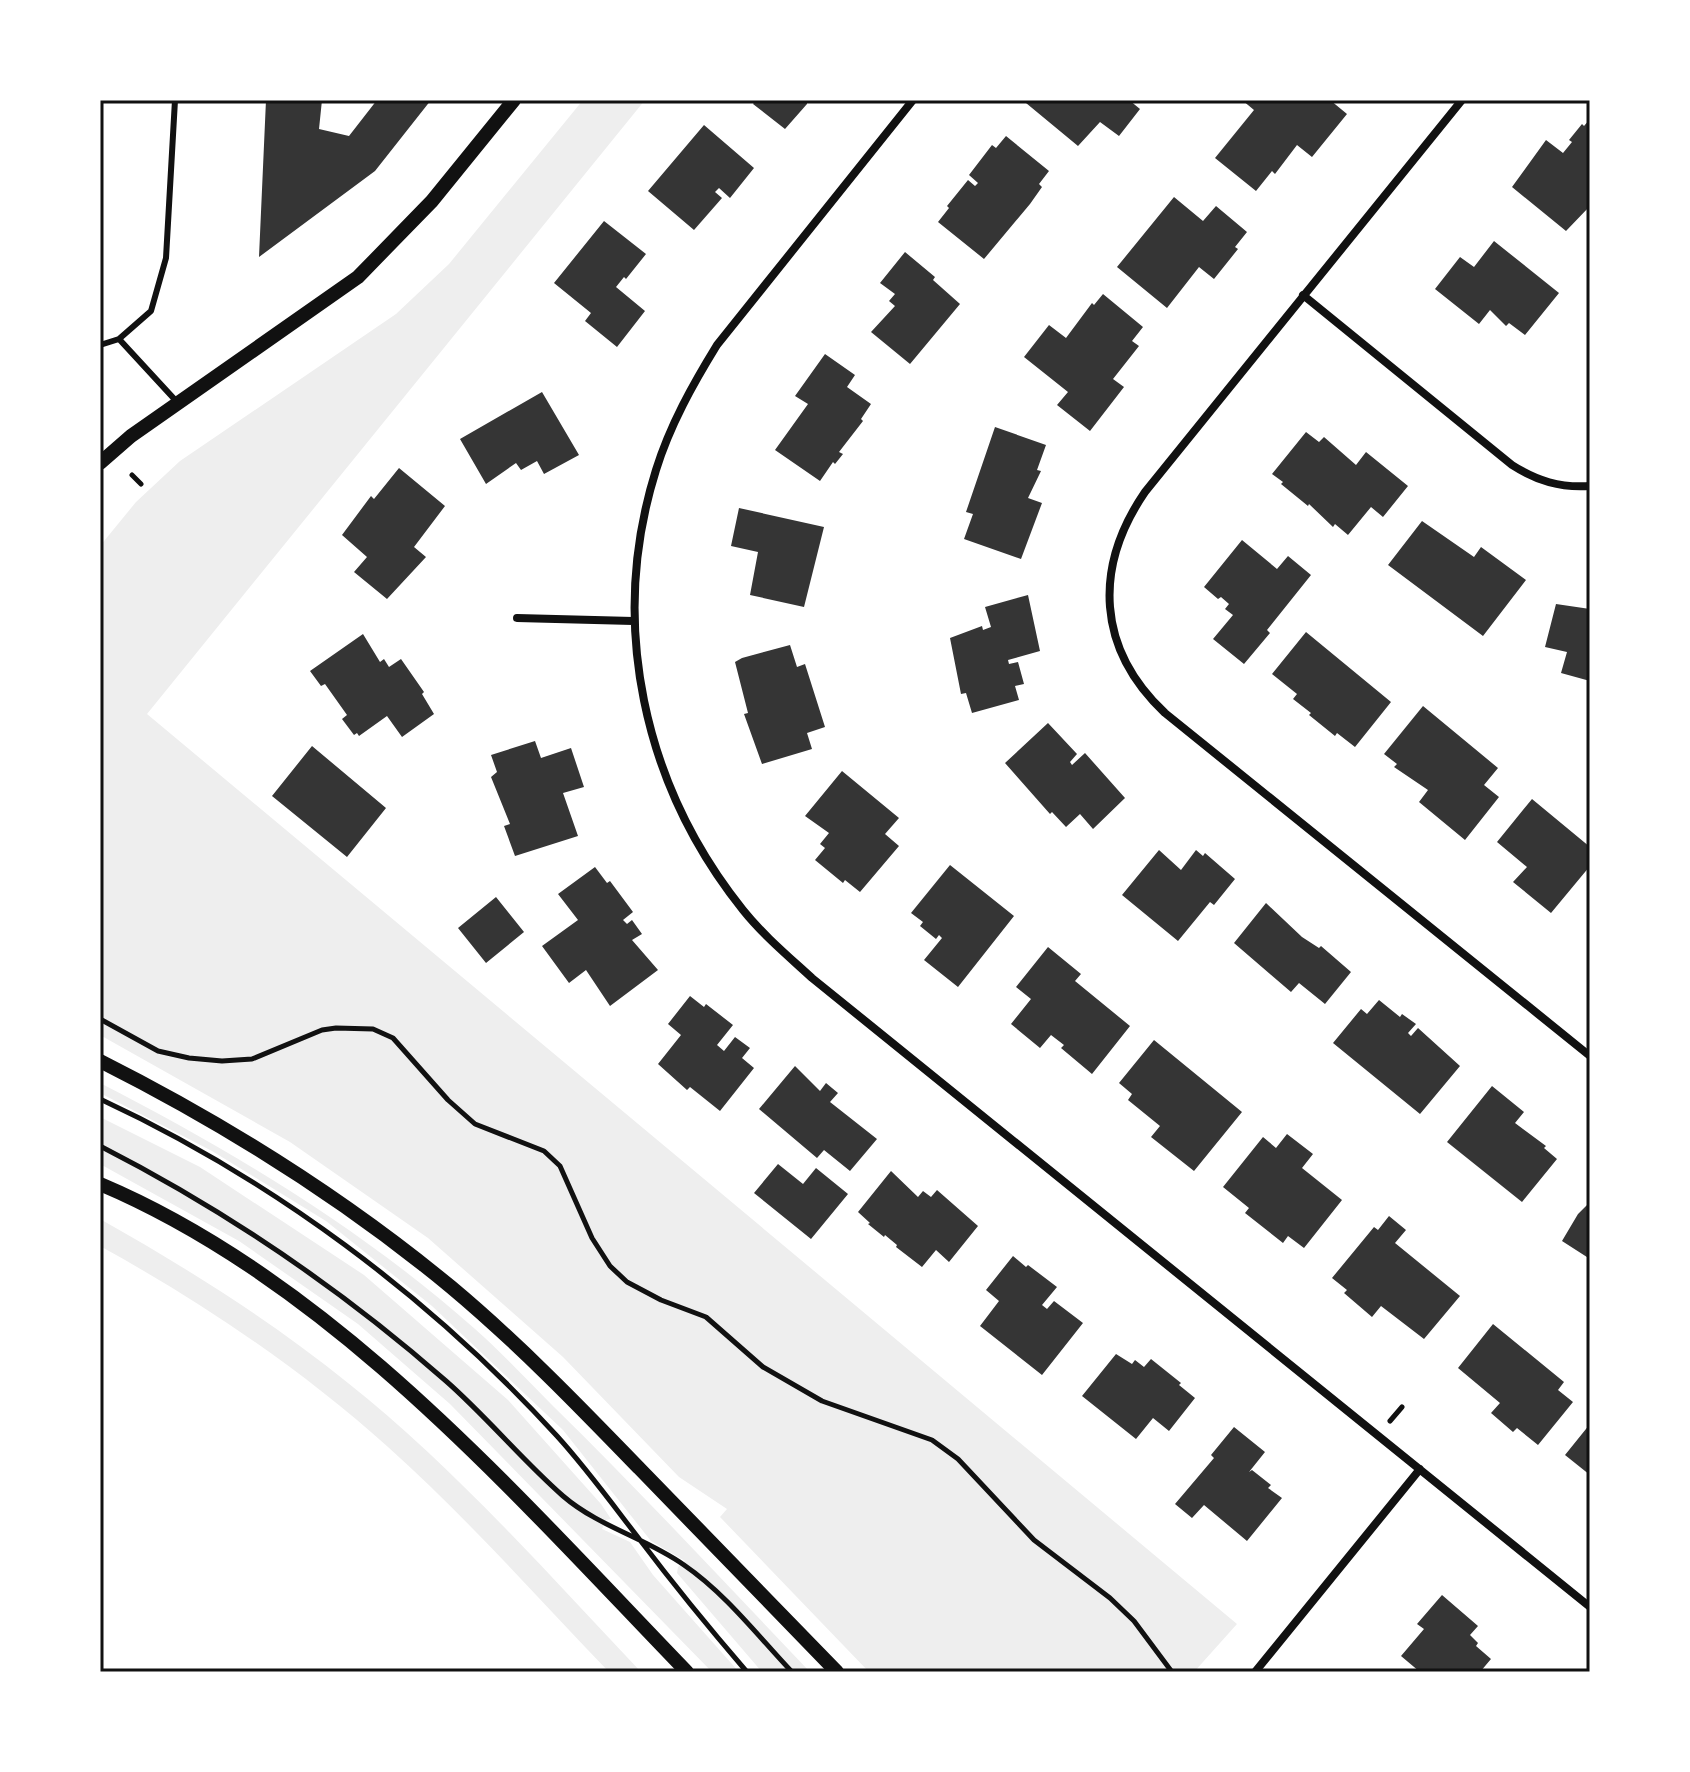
<svg xmlns="http://www.w3.org/2000/svg" width="1690" height="1772" font-family="'Open Sans',sans-serif">
	<rect width="100%" height="100%" fill="#fff"/>
	<path fill="#eee" d="M583 100H645L147 714 1237 1624 1194 1672H869L720 1517 727 1509 679 1477 563 1357 428 1238 290 1142 100 1035V546L136 502 180 461 396 314 449 264Z
		M100 1083C234 1152 361 1228 475 1329 502 1353 527 1380 553 1406 641 1492 725 1583 810 1672H762L677 1573 678 1567 685 1561 651 1541 563 1430 432 1306 326 1221 212 1151 100 1093Z
		M100 1117 200 1167 364 1275 508 1400 601 1504 611 1519 606 1520 602 1529 630 1542 653 1575 739 1672H712L450 1404 358 1324 239 1241 100 1164Z
		M100 1219C187 1268 270 1320 348 1383 455 1468 547 1573 641 1672H609C536 1596 466 1517 388 1447 300 1368 203 1303 100 1246Z"/>
	<path fill="#353535" d="M266 100H322L319 129 349 136 377 100H431L375 171 259 257Z
		M756 100H807V104L785 129 753 104Z
		M1029 100H1129L1140 109 1119 136 1100 122 1078 146 1026 103Z
		M1242 100H1330L1347 114 1312 157 1297 145 1275 174 1272 171 1256 191 1215 158 1254 110Z
		M1590 119V206L1566 231 1512 187 1546 140 1563 153 1572 142 1569 140 1582 124 1584 126Z
		M704 125 754 168 730 198 719 188 715 192 722 198 694 230 648 191Z
		M1006 136 1049 171 1039 184 1042 187 1030 204 984 259 938 222 949 208 947 206 968 180 975 186 978 183 969 175 992 145 996 148Z
		M1174 197 1203 221 1216 206 1247 232 1235 247 1238 249 1214 279 1199 267 1167 308 1117 267Z
		M604 221 646 254 626 279 624 277 616 287 645 311 617 347 585 321 591 313 554 283Z
		M1494 241 1559 293 1525 335 1509 323 1506 326 1490 310 1479 324 1435 289 1460 257 1474 267Z
		M905 252 935 277 933 280 960 304 910 364 871 332 895 306 889 301 895 294 880 283Z
		M1103 294 1143 327 1132 341 1139 346 1113 379 1124 387 1090 431 1057 405 1068 392 1024 357 1049 325 1066 338 1092 303 1094 305Z
		M825 354 855 375 847 387 871 404 861 419 863 421 839 452 843 454 835 464 833 462 820 481 775 450 808 404 795 396Z
		M542 392 579 455 544 474 537 461 521 470 516 463 486 484 460 439Z
		M995 427 1046 445 1037 470 1041 471 1028 498 1042 503 1021 559 964 539 973 514 966 512Z
		M1306 432 1319 442 1324 437 1356 465 1366 452 1408 486 1383 517 1371 507 1348 535 1335 524 1333 527 1309 504 1308 506 1281 484 1283 482 1272 474Z
		M399 468 445 506 414 547 426 557 387 599 354 572 367 557 342 535 371 496 374 499Z
		M739 508 824 527 804 607 750 595 758 552 731 546Z
		M1422 521 1474 557 1481 547 1526 580 1483 636 1388 565Z
		M1242 540 1277 569 1288 556 1311 575 1267 630 1270 633 1244 664 1213 639 1233 615 1225 609 1229 604 1221 597 1218 599 1204 587Z
		M1028 595 1040 651 1008 660 1009 664 1018 662 1024 684 1015 686 1019 700 972 713 966 693 961 694 950 638 982 626 983 630 991 627 985 607Z
		M1556 604 1590 609V681L1561 673 1567 652 1545 647Z
		M1306 632 1391 702 1355 747 1337 733 1335 736 1309 715 1311 713 1293 699 1297 694 1272 674Z
		M363 634 380 662 384 659 389 667 401 659 424 692 422 694 434 714 402 737 387 716 359 736 357 733 354 735 342 719 347 715 325 684 321 686 310 671Z
		M790 645 797 667 805 664 825 727 807 733 812 749 762 764 744 714 748 713 735 662 742 658Z
		M1423 706 1498 768 1484 785 1499 797 1465 840 1419 802 1428 790 1394 767 1397 764 1384 754Z
		M1048 723 1077 754 1070 762 1072 765 1085 753 1125 798 1093 829 1080 814 1066 827 1052 812 1050 814 1005 763Z
		M535 741 541 758 571 748 584 787 563 793 578 836 515 856 504 826 510 824 491 777 497 772 491 755Z
		M312 746 386 808 347 857 272 796Z
		M842 771 899 818 885 834 899 846 860 892 845 880 843 883 815 860 825 848 820 844 829 833 805 816Z
		M1532 799 1590 847V866L1551 913 1513 882 1527 867 1497 842Z
		M1159 850 1181 870 1196 850 1203 856 1205 853 1235 879 1214 905 1210 902 1178 941 1122 895Z
		M950 865 1014 916 958 987 924 960 942 938 939 935 936 939 920 926 923 922 911 913Z
		M595 867 607 883 610 881 633 912 623 920 627 924 632 920 642 934 632 940 658 970 610 1006 586 970 569 983 542 946 578 920 558 894Z
		M496 897 524 932 486 963 458 928Z
		M1266 903 1302 937 1319 948 1321 946 1351 972 1325 1004 1299 983 1291 992 1234 943Z
		M1048 947 1081 974 1075 981 1130 1026 1092 1074 1061 1048 1064 1045 1051 1035 1040 1048 1011 1024 1031 999 1016 987Z
		M690 996 704 1007 706 1004 733 1025 717 1045 724 1051 735 1037 750 1048 742 1058 754 1068 720 1111 690 1087 687 1090 658 1064 681 1035 668 1024Z
		M1379 1000 1400 1017 1402 1014 1416 1024 1408 1033 1411 1036 1418 1028 1460 1066 1420 1114 1333 1043 1361 1009 1367 1014Z
		M1154 1040 1242 1112 1194 1171 1151 1137 1160 1126 1128 1100 1132 1094 1119 1083Z
		M795 1066 820 1091 826 1083 838 1093 830 1102 877 1139 850 1171 824 1150 817 1158 759 1109Z
		M1492 1086 1524 1112 1515 1123 1546 1146 1544 1148 1557 1159 1522 1202 1447 1142Z
		M1287 1134 1313 1154 1302 1168 1342 1200 1304 1248 1288 1236 1283 1243 1245 1213 1249 1208 1223 1187 1263 1137 1276 1148Z
		M778 1164 803 1184 816 1168 848 1194 811 1239 754 1193Z
		M891 1171 918 1197 923 1191 931 1197 937 1190 978 1226 949 1262 936 1250 922 1267 896 1247 897 1245 885 1235 884 1237 868 1224 870 1223 858 1212Z
		M1590 1202V1259L1562 1241 1578 1214Z
		M1389 1216 1406 1230 1395 1243 1460 1296 1424 1339 1381 1306 1372 1317 1344 1293 1347 1290 1332 1278 1374 1227 1378 1230Z
		M1013 1256 1026 1267 1028 1265 1057 1287 1042 1305 1047 1309 1054 1301 1083 1323 1042 1375 980 1326 999 1301 986 1290Z
		M1493 1324 1564 1382 1558 1390 1573 1402 1538 1445 1517 1428 1513 1432 1491 1413 1500 1403 1458 1368Z
		M1116 1354 1132 1364 1135 1360 1144 1367 1151 1359 1181 1383 1179 1385 1195 1398 1169 1431 1153 1418 1136 1439 1082 1396Z
		M1590 1424V1475L1565 1455Z
		M1234 1427 1265 1452 1249 1472 1252 1470 1271 1485 1268 1488 1282 1498 1247 1541 1204 1505 1192 1518 1175 1504 1214 1458 1211 1455Z
		M1442 1595 1478 1626 1470 1635 1478 1643 1476 1646 1491 1659 1480 1672H1420L1401 1656 1424 1629 1417 1624Z"/>
	<g fill="none" stroke-linecap="round" stroke-linejoin="round">
		<path stroke="#111" stroke-width="5" d="M132 475 141 484
			M100 1019 158 1051 189 1058 222 1061 252 1059 322 1030 336 1028 373 1029 393 1038 448 1100 475 1124 544 1151 560 1166 592 1238 610 1266 627 1282 661 1300 706 1317 763 1367 822 1401 932 1440 958 1459 1034 1540 1110 1598 1134 1621 1172 1672
			M100 1099C272 1179 429 1296 557 1436 587 1469 613 1505 640 1540 674 1585 710 1629 747 1672
			M100 1146C225 1210 340 1288 446 1381 487 1417 522 1460 563 1496 599 1527 646 1538 684 1565 725 1593 758 1636 792 1672
			M1390 1421 1402 1407"/>
		<path stroke="#111" stroke-width="6" d="M119 339 151 311 166 258 175 100
			M100 345 119 339 178 403"/>
		<path stroke="#111" stroke-width="8" d="M913 100 717 345C693 384 670 425 656 470 608 623 643 785 743 910 763 935 788 956 812 978L1590 1607
			M1462 100 1145 492C1093 568 1097 649 1165 713L1590 1056
			M1303 295 1512 465C1537 481 1560 488 1590 486
			M517 618 633 621
			M1255 1672 1420 1469"/>
		<path stroke="#111" stroke-width="14" d="M100 463 131 436 358 277 432 201 514 100
			M100 1061C225 1124 343 1198 451 1287 518 1343 578 1405 639 1468 705 1536 771 1604 837 1672
			M100 1184C332 1282 515 1494 687 1672"/>
	</g>
	<rect width="1690" height="1772" fill="none" stroke="#ffffff" stroke-width="204"/>
	<rect x="102" y="102" width="1486" height="1568" fill="none" stroke="#111" stroke-width="3"/>
</svg>
